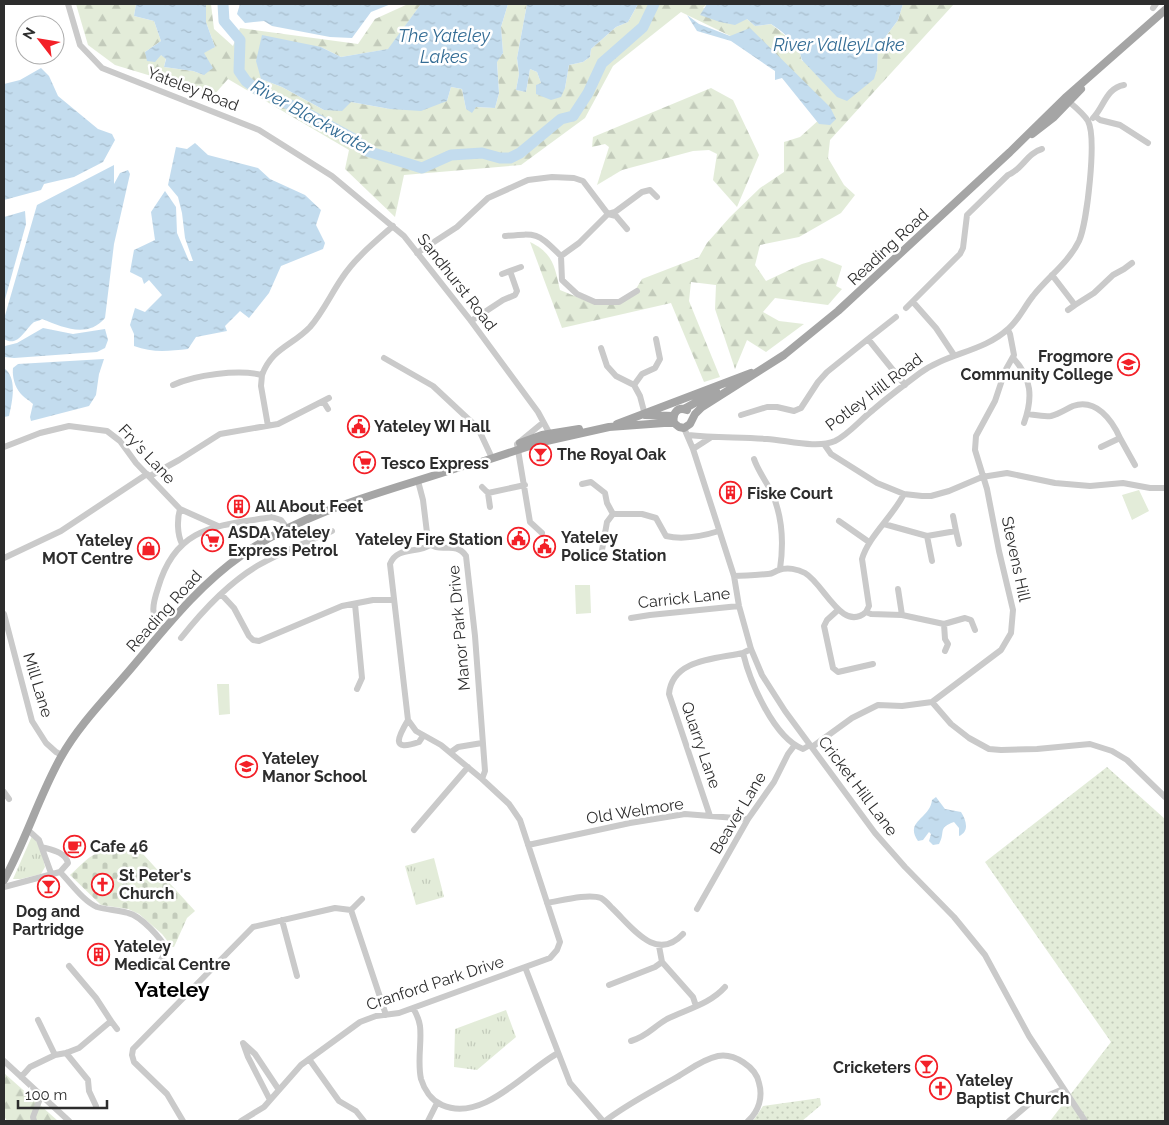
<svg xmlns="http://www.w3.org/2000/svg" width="1169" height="1125" font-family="Raleway,sans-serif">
	<defs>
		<pattern id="grass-dots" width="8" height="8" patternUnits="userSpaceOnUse" patternTransform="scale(1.25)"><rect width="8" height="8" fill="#e3ecd9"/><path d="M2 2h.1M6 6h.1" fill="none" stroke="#c3cbbb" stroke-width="1.8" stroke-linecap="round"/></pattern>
		<pattern id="forest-firs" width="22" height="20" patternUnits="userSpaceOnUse" patternTransform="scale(1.25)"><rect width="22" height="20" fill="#e3ecd9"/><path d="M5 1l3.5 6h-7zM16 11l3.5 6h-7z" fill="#c3cbbb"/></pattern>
		<pattern id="cemetery-stones" width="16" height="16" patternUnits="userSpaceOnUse" patternTransform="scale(1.25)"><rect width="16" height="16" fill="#e3ecd9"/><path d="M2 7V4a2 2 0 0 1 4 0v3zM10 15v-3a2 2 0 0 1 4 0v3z" fill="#c3cbbb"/></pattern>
		<pattern id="park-tufts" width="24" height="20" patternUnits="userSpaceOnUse" patternTransform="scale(1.25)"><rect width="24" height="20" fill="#e3ecd9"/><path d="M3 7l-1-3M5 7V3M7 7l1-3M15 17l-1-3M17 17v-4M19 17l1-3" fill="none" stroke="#c3cbbb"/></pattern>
		<pattern id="water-ripples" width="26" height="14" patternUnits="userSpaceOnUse" patternTransform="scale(1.25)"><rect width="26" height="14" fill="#c3dcee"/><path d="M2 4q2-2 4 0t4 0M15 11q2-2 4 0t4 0" fill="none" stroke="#a8bdcc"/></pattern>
	</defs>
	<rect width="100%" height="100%" fill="#fff"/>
	<path fill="url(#grass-dots)" d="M1107 767 1165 819V1121H1050L1111 1042 985 862Z
		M820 1098 821 1105 802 1121H753L763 1106Z"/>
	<path fill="url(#forest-firs)" d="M76 4H136L134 16 154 21 161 41 145 52 161 55 166 58 164 67 193 71 204 75V52L215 47 206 22V4H211L214 29 233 46 240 28 358 44 375 19 408 4H421L389 49 341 57 321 47 261 79 282 87 324 110 351 102 390 109 447 101 451 87 462 89 466 109 476 107 495 108 499 93 497 61 503 53 501 27 508 4H527L517 58 519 74 516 90 526 92 530 69 537 72 541 83 565 88 569 65 583 62 590 57 591 49 616 27 628 22 638 4H707L703 8 747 19 755 26 771 24 798 46 802 61 877 69 878 47 898 20 903 4H954L830 140 828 158 844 185 855 195 841 213 799 237 760 245 755 265 766 281 802 264 822 258 842 266 836 286 842 289 828 305 775 298 763 312 779 321 804 324 766 352 747 340 735 369 715 309 716 285 691 282 689 301 720 377 704 382 671 303 562 328 530 242C553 253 555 267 560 290L594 304 631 297 642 279 699 257 707 243 730 217 760 188 784 172V142L800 137 821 118 753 47 681 12 613 66 585 118 521 165 404 175 395 217 345 169 349 150 228 79 214 95 115 65 88 45Z
		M711 88 733 100 759 155 737 207 713 180 717 154 709 150 693 151 622 170 597 185 609 147 605 144 592 147 593 137Z
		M4 1073 58 1121H7L4 1116Z"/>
	<path fill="url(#cemetery-stones)" d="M115 850H135L143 854 195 911 187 918 174 947H172L162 934 139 914 128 909 101 905 70 875C86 861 92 850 115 850Z"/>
	<path fill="url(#park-tufts)" d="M32 836C40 843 43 857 45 867L41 874 21 879H13Z
		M434 858 444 897 416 905 405 866Z
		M506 1010 516 1037 477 1070 454 1067 455 1029Z"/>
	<path fill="#e3ecd9" d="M1139 490 1149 511 1132 520 1122 495Z
		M575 585H590L591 613 576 614Z
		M217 684H229L230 714 219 715Z"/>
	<path fill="url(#water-ripples)" d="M136 4H206V22L215 47 204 53 213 68 204 75 193 71 164 67 166 59 161 55 155 62 147 61 145 52 161 41 154 21 134 16Z
		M240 4H391L371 12 352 38 330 37 272 26 264 21 245 23 237 14Z
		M421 4H508L501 27 503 53 497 62 499 93 495 108 476 107 472 113 466 109 462 89 451 87 447 101 421 111 390 109 351 102 342 111 324 110 282 87 261 79 256 61 262 35 321 47 341 57 388 49Z
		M527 4H638L628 22 616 27 591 49 590 57 583 62 569 65 565 88 561 97 551 100 536 94V85L541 83 537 72 530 69 526 92 516 90 519 74 517 58Z
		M707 4H903L898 20 878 47 877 69 874 79 847 101 837 97 802 60 798 46 781 31 771 24 755 26 747 19 735 25 720 22 700 15Z
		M687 15 699 24 730 36 750 28 830 107 836 119 830 125 819 124 782 78 775 80V71L731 41 697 31Z
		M41 68 49 76 58 96 98 129 112 134 115 140 103 162 74 177 44 184 41 190 4 200V84L20 80Z
		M195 143 208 155 258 168 270 179 305 195 321 210 316 225 325 243 323 249 281 266 269 293 249 318 240 311 225 326 227 331 196 337 188 349C169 351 152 353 134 346V334L130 325 135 308 145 312 162 295 149 280 144 284 142 278 130 272 134 250 155 240 151 212 165 191 176 207 177 233 189 261H193L185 238 182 213 178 197 168 185 176 147 187 149Z
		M114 165V184L120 173 128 170 130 174 114 244 105 318C87 339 63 327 42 319 41 320 34 322 34 322 25 329 18 348 4 339V319L37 205Z
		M25 211 26 224 4 303V217Z
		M43 328 73 334 105 329 108 340 105 348 97 352 14 358 5 357 4 354 5 346 17 343Z
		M104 359 99 374 96 395 89 406 31 421 30 417 33 404C29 400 26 399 23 396 15 389 12 377 13 368L18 364Z
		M4 368C18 378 12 402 9 416L4 417Z
		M936 797 945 809 961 812C966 820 970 831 959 836V828L954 822C937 828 946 832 939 844L933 845 929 841 931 834 929 832 923 840 918 841C904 821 930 819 932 800Z"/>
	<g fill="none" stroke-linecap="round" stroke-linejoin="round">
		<path stroke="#c3dcee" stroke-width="11" d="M223 4 224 21 240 40 239 71 246 81 258 90 301 110 354 139 367 151 422 168 451 155 482 153 500 158H510L520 153 561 119 573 116 588 93 602 63 643 27 654 4"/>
		<path stroke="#cacaca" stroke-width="6" d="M68 4 80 45 102 68 259 130 332 176 404 236 471 321 538 412 552 438
			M1153 8 1156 4
			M1095 116 1100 120 1120 125 1148 143
			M1093 118C1104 107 1106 88 1124 85
			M505 236C539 233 537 233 561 256
			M417 253 457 227 488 198 528 180 552 177 574 178 583 181 608 214 616 216 627 229
			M502 274 521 267
			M1052 275 1075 305 1094 293 1113 275 1124 269 1132 263
			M637 291 619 302H595L577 294 562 280 561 256 579 243 608 214 615 212 642 192 650 190 657 197
			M913 302 936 328 954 355
			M906 308 960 254 963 248 967 215 970 212 1008 175C1022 170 1027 153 1042 149
			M1068 310 1075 305
			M471 321 503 300 515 295 517 291 510 271
			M868 339 896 317
			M601 348 607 366 616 376 634 385 640 396 645 415
			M384 358 433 386 478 428 492 458
			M1013 358C1032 378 1033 398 1024 423
			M262 375 261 386 268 426
			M173 385C195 375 238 369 262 375 272 348 292 346 310 327 323 312 331 294 342 278 355 258 375 242 393 226
			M634 385 642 374 655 368 660 359 656 339
			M323 401 328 409
			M1027 414C1035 415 1044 417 1051 416 1059 414 1066 409 1073 406 1096 398 1112 420 1120 438L1101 447
			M741 415 767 407H777L794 411 801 408 818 382 827 372 868 339 905 385
			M540 425 517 444 530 522 542 533
			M684 428 693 449 734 576 739 606 751 649 762 675 785 711 875 833 905 867 954 917 985 955 1029 1036 1085 1121
			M688 435C714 438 740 437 767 439 786 440 817 449 835 441 849 434 860 420 873 410 888 397 904 385 920 373 947 353 983 352 1008 329 1019 320 1024 307 1033 296 1047 278 1069 262 1079 241 1087 223 1097 138 1088 121 1083 113 1074 106 1067 100
			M1120 438 1135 465
			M824 444 831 454 877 483 904 494 922 496H931L949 491 982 477 1007 473 1055 483 1090 486 1123 483 1150 488H1165
			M4 447 40 433 69 426 107 431 120 441 136 463 180 509 218 526
			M693 449 710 438
			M754 459C758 471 766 481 772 493 783 518 784 542 780 569
			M150 476 179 460 220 434 278 424 329 398
			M582 484 591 482 605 493 607 503 613 514
			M482 487 488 493
			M490 507 488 493 525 485
			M180 509C177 519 177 534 182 544
			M839 521 869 542
			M884 524 927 536 956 531 953 516
			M956 531 959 544
			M927 536 932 561
			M430 545C417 554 397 546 390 564L408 720 416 731 441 745 482 779
			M602 550 607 522 613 514H642L656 518 666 536C683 540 703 536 719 531
			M4 558 61 531 147 474
			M734 576C745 576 757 575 768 574 773 574 775 571 779 570 787 567 798 569 805 573 824 584 842 633 866 612L871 614 902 615 944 624 965 618 971 620 975 630
			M898 589 902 615
			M221 594 234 608 249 636 253 640 259 641 342 606 373 600H394
			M355 604 362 678 357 689
			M838 610 827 620 824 626 833 668 838 672 873 664
			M866 612 869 606 862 559C868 537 893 516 904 494
			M4 614 32 721 46 743 56 752 62 755
			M631 618 650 615 739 606
			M944 624 945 639 948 644 945 651
			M163 630C150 615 152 606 158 588 176 525 218 526 272 517L281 520 287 528
			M181 638C203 610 227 584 257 566 281 552 307 542 332 531
			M743 653C750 682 774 738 803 749L810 745
			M932 702 951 724 969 738 989 749 1001 750 1037 749 1090 744 1112 751 1127 760 1165 797
			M408 720C398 737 390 752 419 742L423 736
			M812 747 852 718 878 705 902 706 932 702 1001 650 1011 633 1013 610 999 551 987 489 975 450 976 436 995 401 1005 371 1014 355 1010 334 1008 330
			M451 752 458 747 482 743
			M4 792 9 799
			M710 816 669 694C672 659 716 659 743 653L751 649
			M28 830 39 840 51 873
			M414 830 468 767
			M528 845 630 823 685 814 748 819
			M42 847C52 850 65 852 68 863L60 872
			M4 887 60 872C71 883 83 901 97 907 107 910 118 910 128 913 141 916 161 938 167 950L161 960 152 968
			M547 903C560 901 588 893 601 898 605 900 609 905 612 908 632 927 656 963 683 934
			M697 909 748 819 774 782 788 754 794 746
			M351 910 362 899
			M282 920 297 976
			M659 946 662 962 693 997 696 1006
			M525 967 570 1083 603 1121
			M609 985 655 967 662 962
			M413 1008C416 1013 419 1019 420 1026 422 1043 417 1061 421 1079 424 1089 431 1100 442 1105 483 1123 525 1071 558 1053
			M38 1020 55 1055
			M111 1021 117 1029
			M631 1041C648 1036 653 1027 667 1019 687 1009 710 1004 725 987
			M66 1053 88 1080 89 1091 96 1106
			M309 1059 339 1101 356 1111 364 1121
			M4 1061 69 1121
			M21 1077 30 1067 55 1055 66 1053 79 1048 111 1021 96 998 69 966
			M270 1100 248 1057 243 1043 255 1054 279 1090
			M34 1121 33 1117 41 1096
			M183 1121 167 1094 134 1062 132 1055 133 1049 253 927 335 908 351 910 386 1015
			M241 1121 264 1107 301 1065 360 1022 376 1016 399 1013 550 958 557 950 560 942 520 820 509 804 482 779 485 771 475 636 466 556C455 539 438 556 428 541L423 500 418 481
			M428 1121 437 1103
			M605 1121C627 1104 653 1091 677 1077 689 1070 703 1059 718 1056 734 1053 756 1067 759 1083 763 1097 759 1111 748 1121
			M1009 1121 1029 1104 1063 1089"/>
		<path stroke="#a5a5a5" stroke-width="8" d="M1032 134 1054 117 1081 89
			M684 409 716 391
			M645 415 673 416
			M674 423C672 414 677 406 687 410
			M617 424 751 373
			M520 443 542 435 579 429
			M4 880C26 840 39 796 61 757 80 723 109 695 134 665 167 626 199 585 242 555 311 507 394 490 472 463H478L542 442 609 427 664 423H674L679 427 684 428 690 424 695 414 702 407 784 355 838 311 1010 152 1065 98 1165 10"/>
	</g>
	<defs>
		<symbol id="school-ring" viewBox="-11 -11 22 22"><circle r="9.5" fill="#fff" stroke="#f32028" stroke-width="1.5"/><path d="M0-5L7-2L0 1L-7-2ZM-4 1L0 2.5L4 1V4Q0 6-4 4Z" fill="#f32028"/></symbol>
		<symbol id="civic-ring" viewBox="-11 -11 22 22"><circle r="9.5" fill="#fff" stroke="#f32028" stroke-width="1.5"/><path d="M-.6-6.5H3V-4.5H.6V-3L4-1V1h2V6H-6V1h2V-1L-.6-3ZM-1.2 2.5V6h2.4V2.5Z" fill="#f32028"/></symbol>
		<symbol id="bar-ring" viewBox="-11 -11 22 22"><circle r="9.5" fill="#fff" stroke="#f32028" stroke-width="1.5"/><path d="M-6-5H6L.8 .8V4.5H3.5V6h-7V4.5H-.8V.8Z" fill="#f32028"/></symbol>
		<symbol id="supermarket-ring" viewBox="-11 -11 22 22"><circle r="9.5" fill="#fff" stroke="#f32028" stroke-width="1.5"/><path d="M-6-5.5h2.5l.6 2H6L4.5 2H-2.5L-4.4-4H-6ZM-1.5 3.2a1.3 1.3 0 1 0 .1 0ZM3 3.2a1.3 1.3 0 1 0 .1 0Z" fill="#f32028"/></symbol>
		<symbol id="building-ring" viewBox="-11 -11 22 22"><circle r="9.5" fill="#fff" stroke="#f32028" stroke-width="1.5"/><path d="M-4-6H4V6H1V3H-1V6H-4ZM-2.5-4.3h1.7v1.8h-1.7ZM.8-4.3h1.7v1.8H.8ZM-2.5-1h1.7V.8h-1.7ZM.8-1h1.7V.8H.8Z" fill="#f32028"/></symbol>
		<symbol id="shop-ring" viewBox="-11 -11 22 22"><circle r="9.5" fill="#fff" stroke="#f32028" stroke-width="1.5"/><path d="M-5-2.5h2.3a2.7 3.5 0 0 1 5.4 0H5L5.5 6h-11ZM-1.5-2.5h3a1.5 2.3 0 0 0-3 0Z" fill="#f32028"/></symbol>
		<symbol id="cafe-ring" viewBox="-11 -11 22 22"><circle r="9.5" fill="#fff" stroke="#f32028" stroke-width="1.5"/><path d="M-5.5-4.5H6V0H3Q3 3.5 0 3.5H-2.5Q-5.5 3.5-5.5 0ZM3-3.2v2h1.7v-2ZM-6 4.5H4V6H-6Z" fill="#f32028"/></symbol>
		<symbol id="church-ring" viewBox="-11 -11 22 22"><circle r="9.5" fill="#fff" stroke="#f32028" stroke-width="1.5"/><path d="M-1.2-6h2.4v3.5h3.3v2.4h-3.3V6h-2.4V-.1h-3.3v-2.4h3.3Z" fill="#f32028"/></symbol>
	</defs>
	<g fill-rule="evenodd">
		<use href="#school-ring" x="1116" y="352" width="25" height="25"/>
		<use href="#civic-ring" x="346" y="414" width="25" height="25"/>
		<use href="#bar-ring" x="528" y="442" width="25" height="25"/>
		<use href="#supermarket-ring" x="352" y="450" width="25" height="25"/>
		<use href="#building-ring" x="718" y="480" width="25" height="25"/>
		<use href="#building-ring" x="226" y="494" width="25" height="25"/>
		<use href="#civic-ring" x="506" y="526" width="25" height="25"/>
		<use href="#supermarket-ring" x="200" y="528" width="25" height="25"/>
		<use href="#civic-ring" x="532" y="534" width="25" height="25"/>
		<use href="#shop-ring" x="136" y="536" width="25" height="25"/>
		<use href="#school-ring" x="234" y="754" width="25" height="25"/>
		<use href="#cafe-ring" x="62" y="834" width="25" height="25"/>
		<use href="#church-ring" x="90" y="872" width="25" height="25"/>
		<use href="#bar-ring" x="36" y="874" width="25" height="25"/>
		<use href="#building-ring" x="86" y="942" width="25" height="25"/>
		<use href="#bar-ring" x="914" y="1054" width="25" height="25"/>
		<use href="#church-ring" x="928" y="1076" width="25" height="25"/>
	</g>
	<g text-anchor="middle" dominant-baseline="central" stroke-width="5" stroke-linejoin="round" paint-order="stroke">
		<g font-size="16" fill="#2d2d2d" stroke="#fff">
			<text transform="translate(193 89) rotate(21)">Yateley Road</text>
			<text transform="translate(888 247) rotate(-43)">Reading Road</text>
			<text transform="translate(457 282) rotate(52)">Sandhurst Road</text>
			<text transform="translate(874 392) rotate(-37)">Potley Hill Road</text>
			<text transform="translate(147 454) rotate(47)">Fry's Lane</text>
			<text transform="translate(1016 559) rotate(78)">Stevens Hill</text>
			<text transform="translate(684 598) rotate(-6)">Carrick Lane</text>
			<text transform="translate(164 611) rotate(-48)">Reading Road</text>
			<text transform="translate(459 628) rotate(-95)">Manor Park Drive</text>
			<text transform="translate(38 685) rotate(73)">Mill Lane</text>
			<text transform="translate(701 745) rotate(71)">Quarry Lane</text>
			<text transform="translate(858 786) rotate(53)">Cricket Hill Lane</text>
			<text transform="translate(635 811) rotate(-9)">Old Welmore</text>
			<text transform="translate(738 813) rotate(-59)">Beaver Lane</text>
			<text transform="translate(435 983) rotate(-18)">Cranford Park Drive</text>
		</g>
		<g font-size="16" font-weight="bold" fill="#2d2d2d" stroke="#fff" text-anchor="start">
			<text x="1113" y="356" text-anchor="end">Frogmore<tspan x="1113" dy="18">Community College</tspan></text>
			<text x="374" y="426">Yateley WI Hall</text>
			<text x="557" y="454">The Royal Oak</text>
			<text x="381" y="463">Tesco Express</text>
			<text x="747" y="493">Fiske Court</text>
			<text x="255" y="506">All About Feet</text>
			<text x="228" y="532">ASDA Yateley<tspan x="228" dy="18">Express Petrol</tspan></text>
			<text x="561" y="537">Yateley<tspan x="561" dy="18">Police Station</tspan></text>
			<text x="503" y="539" text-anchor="end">Yateley Fire Station</text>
			<text x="133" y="540" text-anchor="end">Yateley<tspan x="133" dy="18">MOT Centre</tspan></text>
			<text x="262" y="758">Yateley<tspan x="262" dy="18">Manor School</tspan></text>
			<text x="90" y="846">Cafe 46</text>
			<text x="119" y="875">St Peter's<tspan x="119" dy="18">Church</tspan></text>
			<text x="48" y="911" text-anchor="middle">Dog and<tspan x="48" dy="18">Partridge</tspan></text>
			<text x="114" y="946">Yateley<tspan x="114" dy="18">Medical Centre</tspan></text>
			<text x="911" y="1067" text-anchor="end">Cricketers</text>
			<text x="956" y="1080">Yateley<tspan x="956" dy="18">Baptist Church</tspan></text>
		</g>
		<g font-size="18" font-style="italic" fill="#356d95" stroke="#fff">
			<text x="444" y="35">The Yateley<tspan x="444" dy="21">Lakes</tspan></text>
			<text x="839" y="44">River ValleyLake</text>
			<text transform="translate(312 117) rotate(29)">River Blackwater</text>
		</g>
		<g font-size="21" font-weight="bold" fill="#000" stroke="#fff">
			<text x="172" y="989">Yateley</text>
		</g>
	</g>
	<rect width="1169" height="1125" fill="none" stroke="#2d2d2d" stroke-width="10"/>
	<g transform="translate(40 40) rotate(301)"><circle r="24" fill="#ffffff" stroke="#ababab"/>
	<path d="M0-4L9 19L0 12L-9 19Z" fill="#f32028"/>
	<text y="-8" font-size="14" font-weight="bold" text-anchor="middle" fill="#2d2d2d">N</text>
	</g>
	<path d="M18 1100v8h89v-8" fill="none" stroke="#2d2d2d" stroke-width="2.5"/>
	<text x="25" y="1100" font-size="15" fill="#2d2d2d" stroke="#ffffff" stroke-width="4" paint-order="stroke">100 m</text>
</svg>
